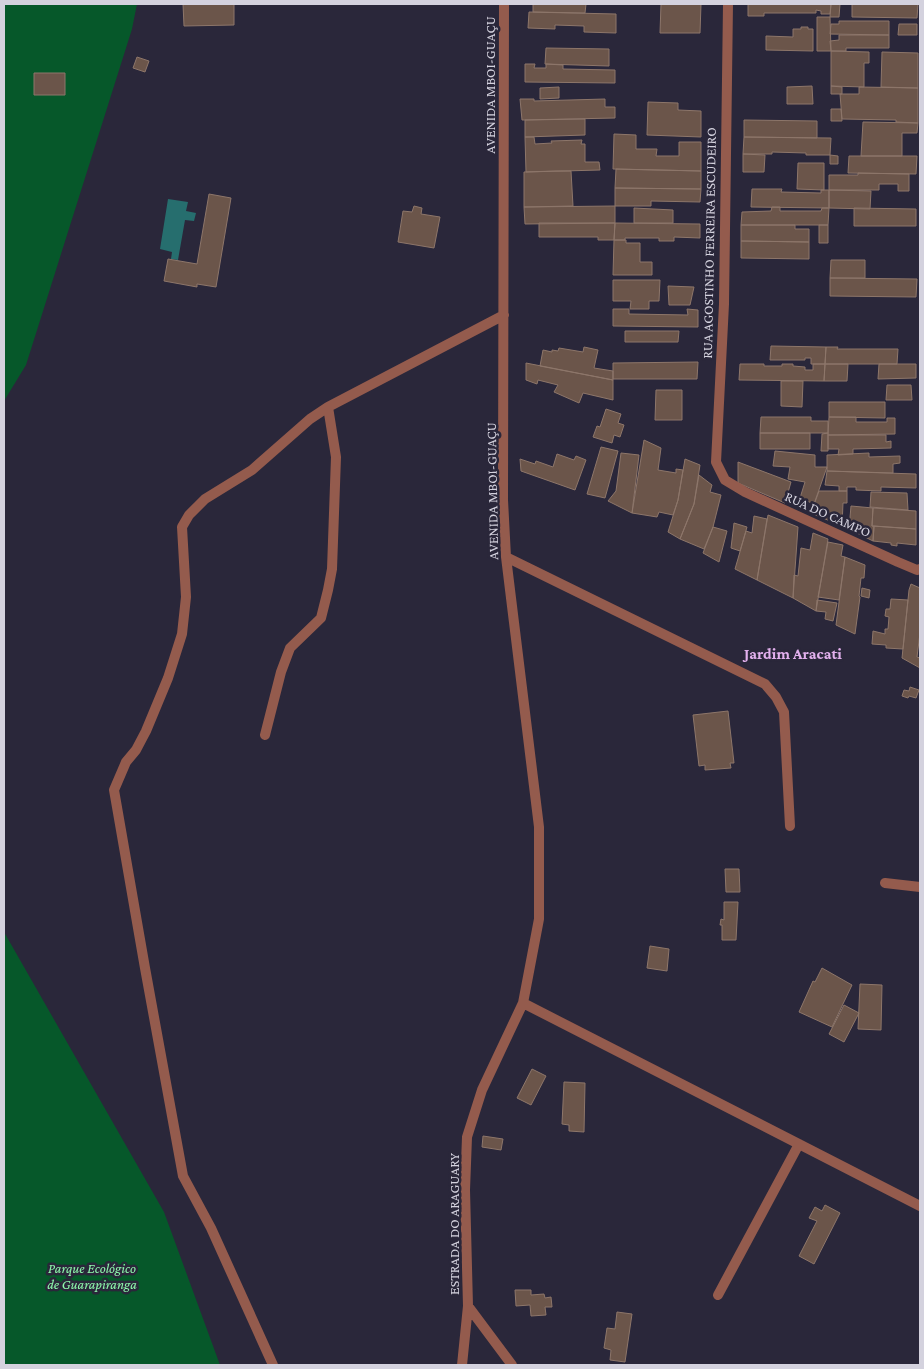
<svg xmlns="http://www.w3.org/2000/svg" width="924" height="1369" font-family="'Crimson Pro',serif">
	<rect width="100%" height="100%" fill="#2a273a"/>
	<path fill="#06582a" d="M4 4H137L132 29 26 365 4 401Z
		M4 932 164 1212 220 1365H4Z"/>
	<path fill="#266e6e" d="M168 199 188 202 186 211 196 213 194 221 185 220 178 260 171 259 172 252 160 249Z"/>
	<path fill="#6b554a" stroke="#8d766a" d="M183 4H234V25L184 26Z
		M533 4H586L585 13 533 12Z
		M661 4H701L700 33H660Z
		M748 4H831L830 14H821V11L816 10V13H764V16H748Z
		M831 4H840L839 17H830Z
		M852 4H918L917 18 852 17Z
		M529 12 616 14V33L584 32V26L555 25V29L528 28Z
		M817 17H830L831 51H817Z
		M839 21H889V35L830 34 831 24H839Z
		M899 24H917V35H898Z
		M801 27H808V29H813V51L766 50V36L793 37V29H801Z
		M839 35H889V48H846V51H831L830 41 839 40Z
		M546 48 609 49V66L545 64Z
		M831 51 869 52V63H864V87L831 86Z
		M882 52 918 53V88L881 87Z
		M137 57 149 61 145 72 133 68Z
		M525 64H535L534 68H546V64L563 65V69L615 70V83L525 82Z
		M34 73H65V95H34Z
		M812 86 813 104H787V87Z
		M831 86 842 87V94H831Z
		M559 87V98L540 99V88Z
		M859 87 918 88V123L896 122V120L842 119 840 94H859Z
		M520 99H534V101L605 99V107H615V118L522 120Z
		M648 102 678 103V110L701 111V137L647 135Z
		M831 109H841L842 121H831Z
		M585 119V135L525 137V120Z
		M744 120 817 121V138L744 137Z
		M863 122 918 123 917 133H902V156H861Z
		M614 134 636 135V149H657L656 156H679V142H701V171L613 169Z
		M525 137H534L535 144 552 143 551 141 582 140 581 144H585V162H599L600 170 526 172Z
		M744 137 831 138 830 155H806V153L772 152V154H743Z
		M743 154 765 155 764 172H743Z
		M830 155 838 156V164H830Z
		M849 156H917L916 174 848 173Z
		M798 163H824V190L797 189Z
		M616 169 701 171V189L615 188Z
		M556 171H571L573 206 524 207V172Z
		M858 173 909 174V191H898V184H879V190H829V175H858Z
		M615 188 701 189 700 202 651 201V206H615Z
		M752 189H782L781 192 821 193V190H829V208L751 207Z
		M829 190 871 191 870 209 829 208Z
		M209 194 231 198 216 287 197 284V287L164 281 168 259 197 264Z
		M414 206 422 208 421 214 440 217 434 248 398 242 403 211 412 212Z
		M615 206V223L525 224 524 207Z
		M772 207H780V211H821L822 208H829L828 225H741L742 212 771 211Z
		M634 208 673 210V223H634Z
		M854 208 916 209V226H854Z
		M539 223H615L614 240H598V237H539Z
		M615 223 700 224V238L674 237V241H659V238H625V240H614Z
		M741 225H795V229H809V242L741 241Z
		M819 225H828V243H819Z
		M614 240H626V243H640V262H652V275H613Z
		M741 241 809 242V259L741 258Z
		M831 260H865V278H830Z
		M830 278 917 279 916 297 830 296Z
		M613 280H660L659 301H649V309H630L631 301H613Z
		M668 286 694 287 690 305H669Z
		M613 309H629V314L688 315 687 309 698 310V327L613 326Z
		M625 331H679L678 342H625Z
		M771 346 826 347 825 364H811V358H805V360H770Z
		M584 347 598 350 594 368 613 371V380L540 366 543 350 552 352V350L558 351 559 348 583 352Z
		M826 347H838L837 349H898L897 364H825Z
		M698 362 697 379H613V363Z
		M526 363 613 380V400L583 393 579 403 554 392 558 385 538 380 537 384 526 380Z
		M740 364H764V366H782V364H793V366L805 367V370H813V364H825L824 381 739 380Z
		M825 364H848L847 381H824Z
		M879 364H916V378L878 379Z
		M781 381H803L802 407 781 406Z
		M887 385H911L912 400H886Z
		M656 390H682V420H655Z
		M829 402H885V418L829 417Z
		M606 409 621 414 618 423 624 425 620 437 614 435 612 443 593 437 597 426 600 427Z
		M761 417H811V421H828V433H760Z
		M829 417H856V422H887V418H895V434L828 435Z
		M760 433H810V449H760Z
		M822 434 828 433V451H821Z
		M828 435H886V442L891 441V448L853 449V454L838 455 839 449H828Z
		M644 440 661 448 658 470 676 473V469L683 470 678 500 673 515 659 512 657 517 632 513Z
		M601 447 618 451 605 498 587 494Z
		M775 451 815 455V467H827L814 504 800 498 805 482 788 479 790 467 773 466Z
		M621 453 639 455 632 513 608 501 616 491Z
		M869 453V457L900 456V463L893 464V473L827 471V455Z
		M557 454 574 460 576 456 586 460 575 490 521 471 520 459 535 464 536 461 553 467Z
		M685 459 700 465 694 504 680 539 668 532 678 500Z
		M738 462 791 482 785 503 738 483Z
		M827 471 916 474V488L881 487V491L856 490V487H847V491H839V486L825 485Z
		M699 475 712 485 710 492 721 495 713 527 704 549 680 539 694 504Z
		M819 491H847V503H843L842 526 811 513Z
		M871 492 907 493 908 510 870 507Z
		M851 506 873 508 872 526H874L873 541 849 529Z
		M873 508 916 511V529L872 526Z
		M768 515 798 527 793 598 757 580Z
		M754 516 767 519 757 580 735 569 746 531 752 533Z
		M734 523 747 527 740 551 731 548Z
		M874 526 916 529V545L897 543V546L891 545V543L873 541Z
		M713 527 727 531 719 562 703 553Z
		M813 533 828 539 816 611 793 598 794 575 798 576 801 548 810 550Z
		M828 542 843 545 841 556 845 557 839 600 818 597Z
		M845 557 865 565 864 578H861L859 596 860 597 855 634 836 625Z
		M911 584 920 588V633L917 657 920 658V668L902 658 909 590Z
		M862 588 870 590 869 598 861 596Z
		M891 599 908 600 903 649 886 648V645L872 644 873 631 885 634V629H888L889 617 885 616 886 609H890Z
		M817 600 837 603 833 621 825 619 826 612 816 611Z
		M910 687 919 690 916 698 909 696 908 698 902 696 904 690 909 691Z
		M728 711 734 763H730L731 768 705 770V765L699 766 693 715Z
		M725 869H739L740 892H726Z
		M724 902H738L736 940H722V925H720L721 919 724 920Z
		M650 946 669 949 667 971 647 968Z
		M822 968 852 985 832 1027 799 1012 813 981 815 982Z
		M860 984 882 985 881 1030 858 1029Z
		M844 1005 859 1013 844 1042 829 1034Z
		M532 1069 546 1076 531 1105 517 1098Z
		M564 1082 585 1083 584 1132 569 1131V1125L562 1124Z
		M483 1136 503 1139 501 1150 482 1147Z
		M825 1205 840 1213 814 1264 799 1256 817 1221 809 1218 815 1207 822 1211Z
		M515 1290H531V1295L544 1294 545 1298 551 1297 552 1307H545L546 1315 531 1316 530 1305 516 1306Z
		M617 1312 632 1314 625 1362 610 1360 611 1350 604 1348 607 1328 615 1329Z"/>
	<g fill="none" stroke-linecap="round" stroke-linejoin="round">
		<path stroke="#945b4d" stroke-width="10" d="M728 4 724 304 716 462 725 480 745 492 898 562 917 570 920 569
			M506 557 765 684 776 697 784 712 790 826
			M265 735 281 672 290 648 321 618 328 590 332 569 336 457 328 407
			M885 883 920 887
			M523 1003 920 1206
			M718 1295 799 1144
			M468 1306 512 1365
			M273 1365 211 1228 183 1176 145 968 114 790 126 762 136 750 146 731 168 678 182 634 186 597 182 527 189 515 205 499 252 470 310 419 328 407 504 315
			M462 1365 468 1306 465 1190 467 1137 482 1090 523 1003 539 919V827L506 557 503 500 504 4"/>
	</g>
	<g text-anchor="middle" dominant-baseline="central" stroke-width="5" stroke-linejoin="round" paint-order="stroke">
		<g font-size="14" fill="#d4d2de" stroke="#2a273a">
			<text transform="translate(490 85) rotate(-90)">AVENIDA MBOI-GUAÇU</text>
			<text transform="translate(709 243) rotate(-89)">RUA AGOSTINHO FERREIRA ESCUDEIRO</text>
			<text transform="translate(492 491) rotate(-91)">AVENIDA MBOI-GUAÇU</text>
			<text transform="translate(828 514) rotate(24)">RUA DO CAMPO</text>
			<text transform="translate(454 1224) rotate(-90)">ESTRADA DO ARAGUARY</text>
		</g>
		<g font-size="14" font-style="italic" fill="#8ef9ac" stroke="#2a273a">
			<text x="92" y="1268">Parque Ecológico<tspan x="92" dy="16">de Guarapiranga</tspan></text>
		</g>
		<g font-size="16" font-weight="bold" fill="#e2b0ed" stroke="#2a273a">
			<text x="793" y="653">Jardim Aracati</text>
		</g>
	</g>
	<rect width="924" height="1369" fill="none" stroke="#d4d2de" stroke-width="10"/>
</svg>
